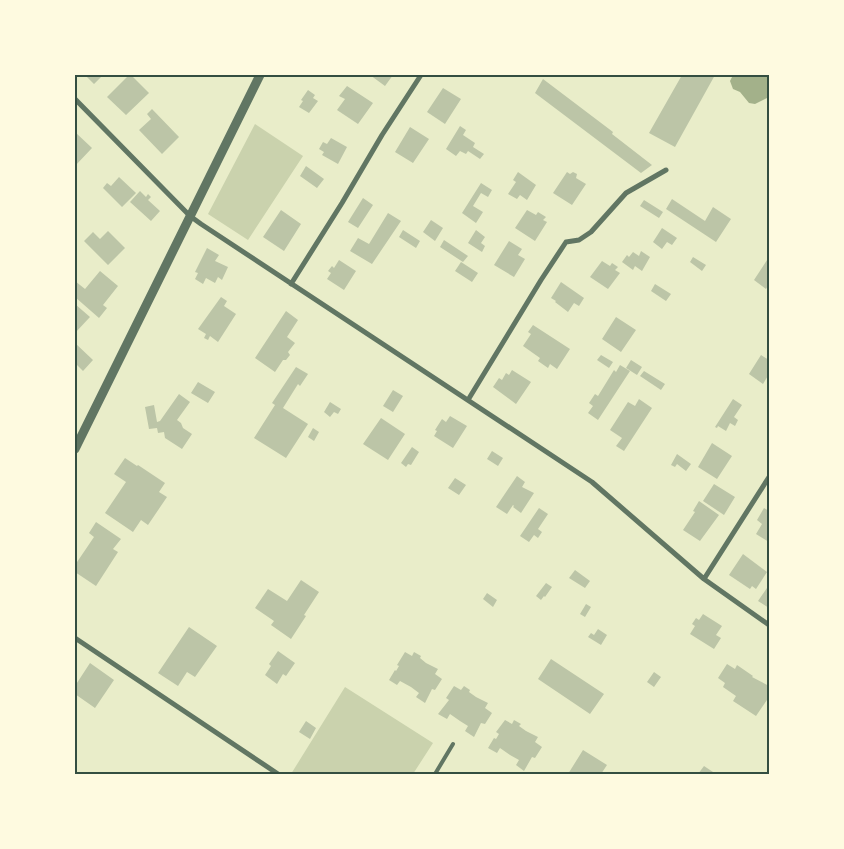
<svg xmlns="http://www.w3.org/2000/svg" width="844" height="849" font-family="'DejaVu Sans',sans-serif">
	<rect width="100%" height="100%" fill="#e9edc9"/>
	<path fill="#cad2ad" d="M255 124 303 156 248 240 208 214Z
		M345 687 433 743 413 774H291Z"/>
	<path fill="#a3b18a" d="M733 75H769V97L755 104 749 103 740 92 733 89 730 81Z"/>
	<path fill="#bcc5a7" d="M85 75H103L94 84Z
		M129 75H131L149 93 126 115 107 97Z
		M370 75H393L385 86Z
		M682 75H715L675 147 649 133Z
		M543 79 613 132 612 134 652 165 641 173 535 93Z
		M347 86 373 103 358 124 337 110 345 99 339 96Z
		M443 88 461 99 445 124 427 112Z
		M308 90 315 95 313 98 318 101 309 113 299 107 303 101 301 100Z
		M152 109 179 137 162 154 139 130 151 119 147 114Z
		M460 126 466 130 463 135 475 143 473 147 484 154 480 159 468 151 466 154 460 151 456 156 446 149Z
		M410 127 429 139 413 163 395 152Z
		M75 132 92 148 75 166Z
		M331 138 347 147 338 164 322 155 324 152 319 149 323 142 327 144Z
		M306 166 324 179 317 188 300 176Z
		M518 172 536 185 527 200 520 195 517 199 508 194 516 182 513 180Z
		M567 172 570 174 573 172 577 174 576 178 586 184 572 205 553 193Z
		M119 177 136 193 122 207 103 188 107 183 111 186Z
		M481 183 492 190 488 197 481 193 473 206 483 212 476 223 462 213Z
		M140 191 146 197 148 194 151 197 148 200 160 211 151 221 130 202Z
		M363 198 373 205 358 228 348 222Z
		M672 199 705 221 713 207 731 219 716 242 666 209Z
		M644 200 663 212 659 218 640 206Z
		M281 210 301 224 284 251 263 237Z
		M527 210 536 215 538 212 546 217 543 220 547 222 535 241 515 228Z
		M388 213 401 221 372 264 350 251 358 238 369 244Z
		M431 220 443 228 435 241 423 232Z
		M662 228 677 238 672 245 667 242 662 249 653 242Z
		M403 230 420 241 416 248 399 237Z
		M476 230 485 237 481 243 485 246 482 252 468 243Z
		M108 231 125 248 108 265 84 241 93 232 100 239Z
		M444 240 468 256 463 262 440 247Z
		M509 241 522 249 518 255 525 259 514 277 494 265Z
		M207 248 219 255 215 261 228 267 222 280 218 277 215 283 206 278 203 284 195 279 198 273 195 272Z
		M641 251 650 257 642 271 635 266 633 270 622 262 627 255 629 257 633 252 639 256Z
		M693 257 706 265 702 271 690 262Z
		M769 257V284L766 289 754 280Z
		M339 260 356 271 344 290 327 279 331 273 328 271 332 266 334 268Z
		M602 261 610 266 612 263 618 267 615 270 620 273 608 289 590 277Z
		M461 262 478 273 472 282 455 271Z
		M100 271 118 286 103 305 107 308 99 318 75 297V281L85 289Z
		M561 282 584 298 579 306 574 303 568 312 555 302 556 301 551 298Z
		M655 284 671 294 666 301 651 291Z
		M221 297 227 301 224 306 236 314 218 342 210 336 208 340 204 338 206 334 198 329Z
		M75 304 90 317 75 333Z
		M286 311 298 320 287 337 295 343 288 352 290 355 286 360H283L275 372 255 358Z
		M616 317 636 330 621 352 602 339Z
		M533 325 570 349 557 369 550 364 548 368 538 361 540 358 523 346 531 334 528 332Z
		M75 343 93 360 83 371 75 363Z
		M601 355 613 362 609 368 597 360Z
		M761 355 769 360V374L763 384 749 374Z
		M631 360 642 367 637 375 626 368Z
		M620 365 630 371 598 420 588 413 593 406 589 403 595 394 598 396 614 370 616 372Z
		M296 367 308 374 300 386 298 384 283 408 308 424 286 458 254 438 275 405 272 403Z
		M512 370 531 382 516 404 493 387 499 378 502 380 506 373 509 375Z
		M644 371 665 384 661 390 640 376Z
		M198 382 215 392 208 403 191 393Z
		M393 390 403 396 393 412 383 406Z
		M179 394 190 402 177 420 181 423 183 428 192 434 182 449 165 438 164 432 158 433 157 428 149 429 145 407 154 405 157 422 160 421Z
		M639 399 652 408 624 451 616 446 622 438 610 430 628 402 635 406Z
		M733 399 742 405 734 417 738 420 735 426 730 423 726 431 718 426 717 428 715 427Z
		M330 402 341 409 338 414 334 412 330 417 324 412Z
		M450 416 467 426 453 448 434 436 437 431 435 430 442 419 446 422Z
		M381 418 405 434 388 460 363 444Z
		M313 428 319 432 314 441 308 437Z
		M712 443 732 456 717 479 698 467Z
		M412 447 419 452 411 465 408 464 406 467 401 463Z
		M492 451 503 458 498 466 487 459Z
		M677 454 691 464 686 471 677 464 675 467 671 465Z
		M125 458 137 466 138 465 165 483 159 492 167 497 148 525 141 520 133 532 105 513 126 482 114 474Z
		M517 476 525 482 522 487 534 493 521 513 513 507 514 506 513 505 507 514 496 507Z
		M455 478 466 485 459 495 448 488Z
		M714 484 735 497 724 515 703 501Z
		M699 501 719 515 700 541 683 530 695 512 693 511Z
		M539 508 548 514 538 529 542 532 538 538 534 535 529 542 520 536Z
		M764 508 769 511V542L756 534 762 524 757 520Z
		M96 522 121 539 113 549 118 552 96 586 75 572V565L94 537 89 533Z
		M743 554 767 572 756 589 752 586 750 589 729 575Z
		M575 570 590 581 585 588 569 578Z
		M301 580 319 592 304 615 306 616 291 639 271 625 274 621 255 608 268 589 287 601Z
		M546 583 552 587 545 597 544 596 541 600 536 596Z
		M769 585V608L758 601Z
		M487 593 497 600 493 607 483 599Z
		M586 604 591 607 585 617 580 614Z
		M703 614 722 626 716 635 721 638 714 649 690 634 695 626 692 624 696 618 699 620Z
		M189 627 217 646 195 677 187 672 178 686 158 673Z
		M598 629 607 635 601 645 588 637 591 633 594 635Z
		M278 651 295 663 286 676 283 674 277 684 265 675 271 666 269 664Z
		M405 652 412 656 414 652 421 656 420 658 426 663 438 669 435 674 442 679 435 690 432 689 425 703 416 697 419 693 411 687 400 681 397 685 389 680 395 670 396 671 399 666 397 665Z
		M551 659 604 694 590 714 538 679Z
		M90 663 114 680 95 708 75 694V686Z
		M727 664 735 669 737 665 753 676 752 677 769 686V697L756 716 733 701 736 696 723 687 725 683 718 678Z
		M654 672 661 677 654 687 647 682Z
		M454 686 461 690 464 686 470 690 469 692 476 697 488 703 485 708 492 713 485 724 481 723 474 737 465 731 468 726 460 721 450 714 447 719 438 714 449 700 446 698Z
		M505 720 512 724 514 720 521 724 519 726 526 731 538 737 535 742 542 747 535 758 532 757 524 771 516 765 519 760 510 755 500 748 497 753 488 748 494 738 496 739 499 734 496 732Z
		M306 721 316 728 310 739 299 732Z
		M583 750 607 765 601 774H568Z
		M704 766 716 774H698Z"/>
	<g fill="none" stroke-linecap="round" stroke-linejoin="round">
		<path stroke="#617663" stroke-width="4" d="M435 774 453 744"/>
		<path stroke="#617663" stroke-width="5" d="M75 99 190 216 201 224 592 482 704 579 769 625
			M291 284 342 203 382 135 421 75
			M468 400 541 280 566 242 579 240 591 232 626 193 666 170
			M704 579 769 477
			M75 638 278 774"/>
		<path stroke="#617663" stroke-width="9" d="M75 449 260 75"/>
	</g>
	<rect width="844" height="849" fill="none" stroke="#fefae0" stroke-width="152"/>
	<rect x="76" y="76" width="692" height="697" fill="none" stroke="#344e41" stroke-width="2"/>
</svg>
